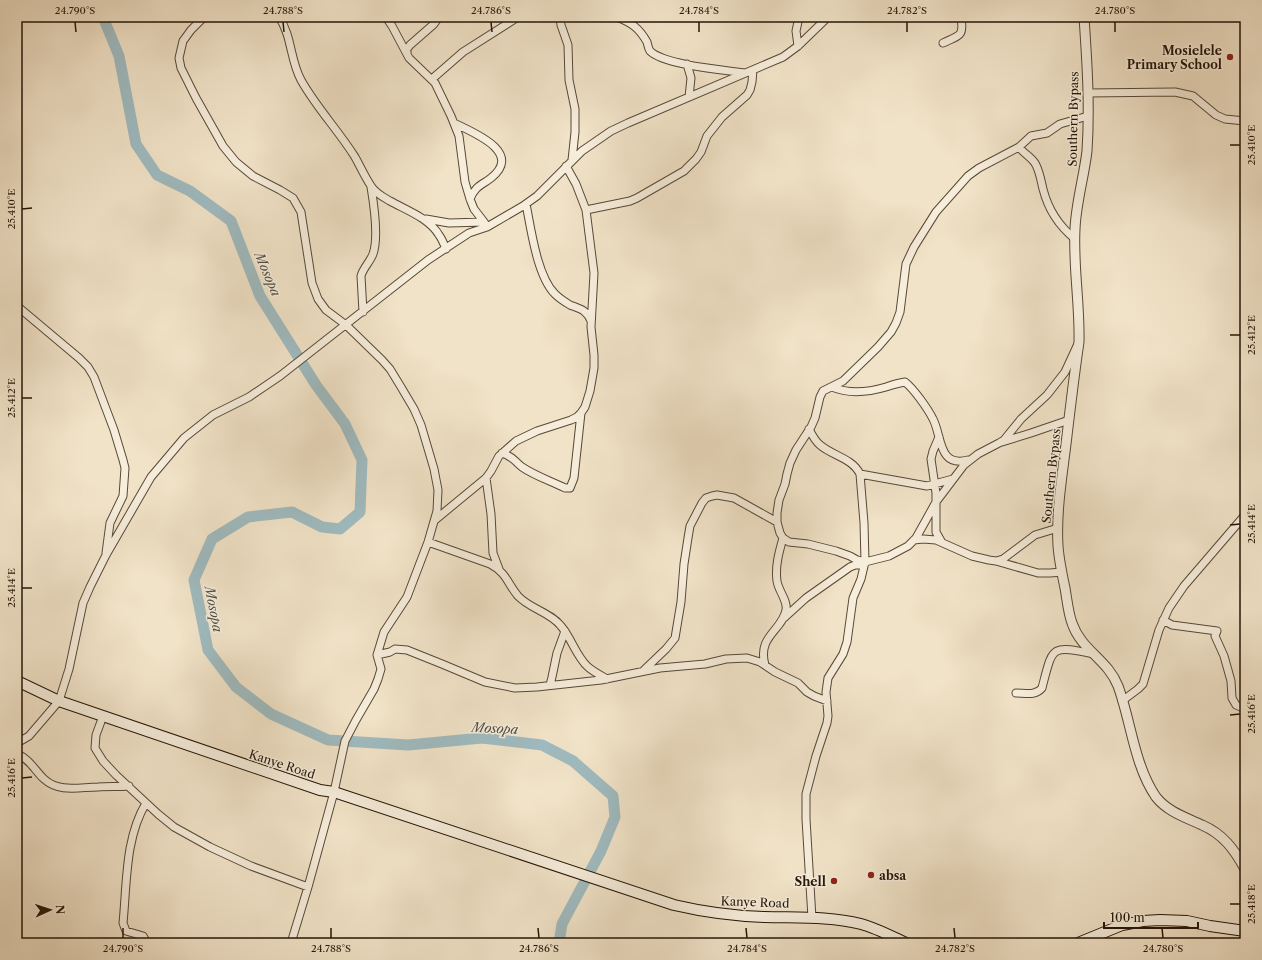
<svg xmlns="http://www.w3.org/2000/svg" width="1262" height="960" font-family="'Libre Caslon Text',serif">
	<rect width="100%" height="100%" fill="#f1e3c8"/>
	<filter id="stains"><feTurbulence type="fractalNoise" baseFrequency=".005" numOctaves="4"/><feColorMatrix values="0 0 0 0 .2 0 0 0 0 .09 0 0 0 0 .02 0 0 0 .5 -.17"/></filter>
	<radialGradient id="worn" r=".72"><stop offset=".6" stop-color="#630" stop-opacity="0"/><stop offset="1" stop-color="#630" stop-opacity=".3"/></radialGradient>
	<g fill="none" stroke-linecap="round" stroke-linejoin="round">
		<path stroke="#9fbbc0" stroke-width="11" d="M104 17 105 22 119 56 136 144 157 175 190 191 231 221 260 296 316 385 345 424 362 460 360 512 340 529 322 527 292 512 248 517 212 539 194 580 208 650 236 687 271 714 328 740 408 745 482 738 542 745 573 761 613 796 615 817 601 851 562 924 559 943"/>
		<defs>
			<path id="minor" d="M204 17 191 30 183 41 179 58 181 68 196 98 223 146 236 162 253 176 280 190 293 198 301 212 312 283 318 299 326 310 346 325 382 360 390 369 401 387 414 409 421 425 434 469 438 490 437 511 428 542 407 597 384 632 377 655 381 669 378 679 374 689 356 720 345 741 334 792 308 887 291 943
				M279 17C292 36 290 60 301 80 316 107 338 130 355 157 360 166 365 177 371 186 375 193 383 197 390 201 406 210 429 218 439 235 442 239 444 244 446 249
				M386 17 392 26 409 58 435 83 451 116 459 136 465 182 470 199 474 209 484 222
				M560 17 561 25 568 45 569 80 575 109V132L572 160
				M617 17C632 23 639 28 647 42 648 45 648 48 650 51 664 65 724 70 745 73
				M943 43C960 35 964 37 961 17
				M798 46 796 31 799 17
				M407 53V49L410 45 434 24 439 17
				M687 64 691 78 689 97
				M432 79 463 52 518 17
				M1088 93 1175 92 1193 96 1216 115 1225 119 1245 121
				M454 123C472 132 524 152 491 178 482 185 475 186 470 199
				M1019 147C1024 154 1033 158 1036 165 1040 173 1041 181 1043 189 1048 209 1059 226 1075 239
				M526 204C531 229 537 276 555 294 559 298 565 302 570 305 580 309 587 310 591 321
				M586 210 630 201 637 198 684 171 696 159 701 152 707 136 722 117 747 95 750 90 752 82 753 70
				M426 219 449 223 484 222 486 225
				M17 306 79 358 88 367 94 377 114 430 123 460 125 468 123 496 110 523 106 553
				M363 312 361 276C363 268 370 262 373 254 379 237 374 205 371 187
				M1077 346 1065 372 1047 395 1021 419 1004 440 999 443 978 454 964 465 936 502 916 538 908 546 889 556 865 562 857 560 850 556 836 551 808 544 789 542 783 538 780 533 777 522V513L779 500 785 484 787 474 790 463 796 450 811 427 815 418 820 397 823 391 843 381 878 347 891 332 896 323 900 312 906 264 914 247 936 212 968 176 979 168 1019 147 1031 136 1047 133 1060 124 1088 116
				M832 387C848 394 869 392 886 387 892 385 898 383 905 382 914 389 928 409 933 419 942 436 938 468 968 460
				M809 429C812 435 815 441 820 445 833 456 852 458 860 474L864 523 865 562 861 579 853 598 847 642 843 654 828 678 826 692 828 716 827 723 816 756 806 794V819L812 918
				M939 437 933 451 931 459 936 493V532L941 541
				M1002 442 1031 433 1069 420
				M502 453C514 457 513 460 522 467 535 476 551 481 565 488H570L574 478 581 413
				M860 474 927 486 953 479
				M486 478 491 514 493 553 499 569
				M435 520 486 478 491 471 499 456 516 441 537 431 571 420 577 417 581 413 585 407 590 391 594 368V355L591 327 594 273 586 210 576 184 566 166
				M914 540 923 539 936 540 972 556 989 560 996 561 1003 559 1035 535 1058 528
				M428 542 490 564C507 573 507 583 518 596 530 609 550 612 561 626 572 639 576 656 588 667 594 672 600 675 607 679
				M996 561 1038 573H1050L1062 572
				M784 618 806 598 850 567 855 565H864
				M1163 620 1172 625 1217 631 1215 636 1224 656 1231 681 1232 698 1236 705 1245 709
				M377 655 390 652 395 649 407 650 442 664 485 682 515 688 537 687 601 680 660 668 705 664 726 659 747 658 760 662 775 672 798 683 807 692 814 696 827 701
				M765 665C757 636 782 631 786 610 788 601 778 590 777 581 775 566 779 552 783 538
				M643 671 666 649 675 638 681 602 684 564 688 538 690 526 702 503 706 498 712 496 717 495 734 498 777 522
				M550 685 552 677 557 653 565 631
				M1016 693C1025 693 1036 696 1042 688 1053 646 1050 645 1094 654
				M1122 701 1138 689 1143 684 1159 630 1169 608 1184 586 1245 515
				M103 716 96 735 95 748 103 761 116 775 158 814 174 827 210 847 251 866 308 887
				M17 743 29 736 59 701 69 669 83 603 90 587 106 555 151 477 184 438 213 415 249 397 280 376 428 260 469 233 487 227 523 206 537 196 582 151 611 131 628 123 783 57 798 46 828 17
				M17 754C30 759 35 771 44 779 59 793 80 787 98 787 108 786 118 787 129 786
				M146 803C125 838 127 883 123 923L126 931 143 936 147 943"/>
			<path id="tertiary" d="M1084 17C1087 61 1090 106 1087 151 1084 177 1076 203 1075 229 1073 267 1080 304 1079 342 1074 376 1070 410 1066 444 1062 477 1056 512 1058 546 1059 560 1062 574 1065 588 1067 599 1068 612 1072 623 1081 650 1108 660 1118 686 1131 721 1134 765 1156 797 1168 812 1185 817 1202 825 1223 834 1234 849 1245 869"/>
			<path id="secondary" d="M17 681 59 701 320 790 334 792 674 905C704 912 733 916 764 917 797 918 829 916 861 924 876 928 891 936 906 943
				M1078 943 1122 925 1143 921 1160 920 1187 921 1210 926 1245 931"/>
		</defs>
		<use href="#minor" stroke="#574837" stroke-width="9"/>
		<use href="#tertiary" stroke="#574837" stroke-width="11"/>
		<use href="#secondary" stroke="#241507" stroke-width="12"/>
		<use href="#minor" stroke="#f6eddb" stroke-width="7"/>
		<use href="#tertiary" stroke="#f6eddb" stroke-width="9"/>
		<use href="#secondary" stroke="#f6eddb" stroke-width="10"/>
	</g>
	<path fill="none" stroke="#241507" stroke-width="1.5" d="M75 22 76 32M283 22 284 32M491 22 492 32M699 22V32M907 22V32M1115 22V32M1230 145H1240M22 209 32 208M1230 335H1240M22 398H32M1230 525 1240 524M22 588H32M1230 715 1240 714M22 778 32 777M1230 904H1240M123 928V938M331 928V938M538 928 539 938M746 928 747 938M954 928 955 938M1162 928 1163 938"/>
	<g fill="#8f2418" stroke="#f6eddb" stroke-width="1.5">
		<circle cx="1230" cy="57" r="4"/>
		<circle cx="871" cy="875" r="4"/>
		<circle cx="834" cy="881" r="4"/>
	</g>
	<g text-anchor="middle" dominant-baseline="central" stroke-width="3" stroke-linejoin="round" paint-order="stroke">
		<g font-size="12" font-weight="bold" fill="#241507" stroke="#f6eddb" text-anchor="end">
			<text x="1222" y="50">Mosielele<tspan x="1222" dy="14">Primary School</tspan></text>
			<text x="879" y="875" text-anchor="start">absa</text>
			<text x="826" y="881">Shell</text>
		</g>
		<g font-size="12" fill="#241507" stroke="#f6eddb">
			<text transform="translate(1073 119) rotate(-89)">Southern Bypass</text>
			<text transform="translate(1051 476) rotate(-84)">Southern Bypass</text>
			<text transform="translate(282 764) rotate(18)">Kanye Road</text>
			<text transform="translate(755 902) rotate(2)">Kanye Road</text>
		</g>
		<g font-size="13" font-style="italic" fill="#4f4f48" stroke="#f6eddb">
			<text transform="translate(268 274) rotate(67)">Mosopa</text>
			<text transform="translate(214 609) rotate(79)">Mosopa</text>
			<text transform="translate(495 728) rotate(3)">Mosopa</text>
		</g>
	</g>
	<rect width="1262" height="960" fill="none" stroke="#f1e3c8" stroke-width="44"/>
	<g transform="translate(50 910) rotate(87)" stroke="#f6eddb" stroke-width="3" paint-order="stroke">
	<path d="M0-3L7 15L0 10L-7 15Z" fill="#241507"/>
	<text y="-6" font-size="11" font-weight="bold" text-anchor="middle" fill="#241507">N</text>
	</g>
	<path d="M1104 922v6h94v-6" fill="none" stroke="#241507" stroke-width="2"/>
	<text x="1110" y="922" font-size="12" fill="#241507" stroke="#f6eddb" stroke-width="3" paint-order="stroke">100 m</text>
	<rect x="22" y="22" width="1218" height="916" fill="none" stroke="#241507" stroke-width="1.5"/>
	<g font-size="10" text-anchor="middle" fill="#241507">
		<text x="75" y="14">24.790°S</text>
		<text x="283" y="14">24.788°S</text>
		<text x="491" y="14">24.786°S</text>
		<text x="699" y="14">24.784°S</text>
		<text x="907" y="14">24.782°S</text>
		<text x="1115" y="14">24.780°S</text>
		<text transform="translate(1251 145) rotate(-90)" y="4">25.410°E</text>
		<text transform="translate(11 209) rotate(-90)" y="4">25.410°E</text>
		<text transform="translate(1251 335) rotate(-90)" y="4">25.412°E</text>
		<text transform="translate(11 398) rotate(-90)" y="4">25.412°E</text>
		<text transform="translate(1251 524) rotate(-90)" y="4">25.414°E</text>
		<text transform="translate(11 588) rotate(-90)" y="4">25.414°E</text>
		<text transform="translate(1251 714) rotate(-90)" y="4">25.416°E</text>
		<text transform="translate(11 778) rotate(-90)" y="4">25.416°E</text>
		<text transform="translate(1251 904) rotate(-90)" y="4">25.418°E</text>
		<text x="123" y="952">24.790°S</text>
		<text x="331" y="952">24.788°S</text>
		<text x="539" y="952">24.786°S</text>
		<text x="747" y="952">24.784°S</text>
		<text x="955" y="952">24.782°S</text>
		<text x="1163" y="952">24.780°S</text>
	</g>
	<rect width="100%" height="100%" filter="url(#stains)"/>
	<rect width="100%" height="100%" fill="url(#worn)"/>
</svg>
